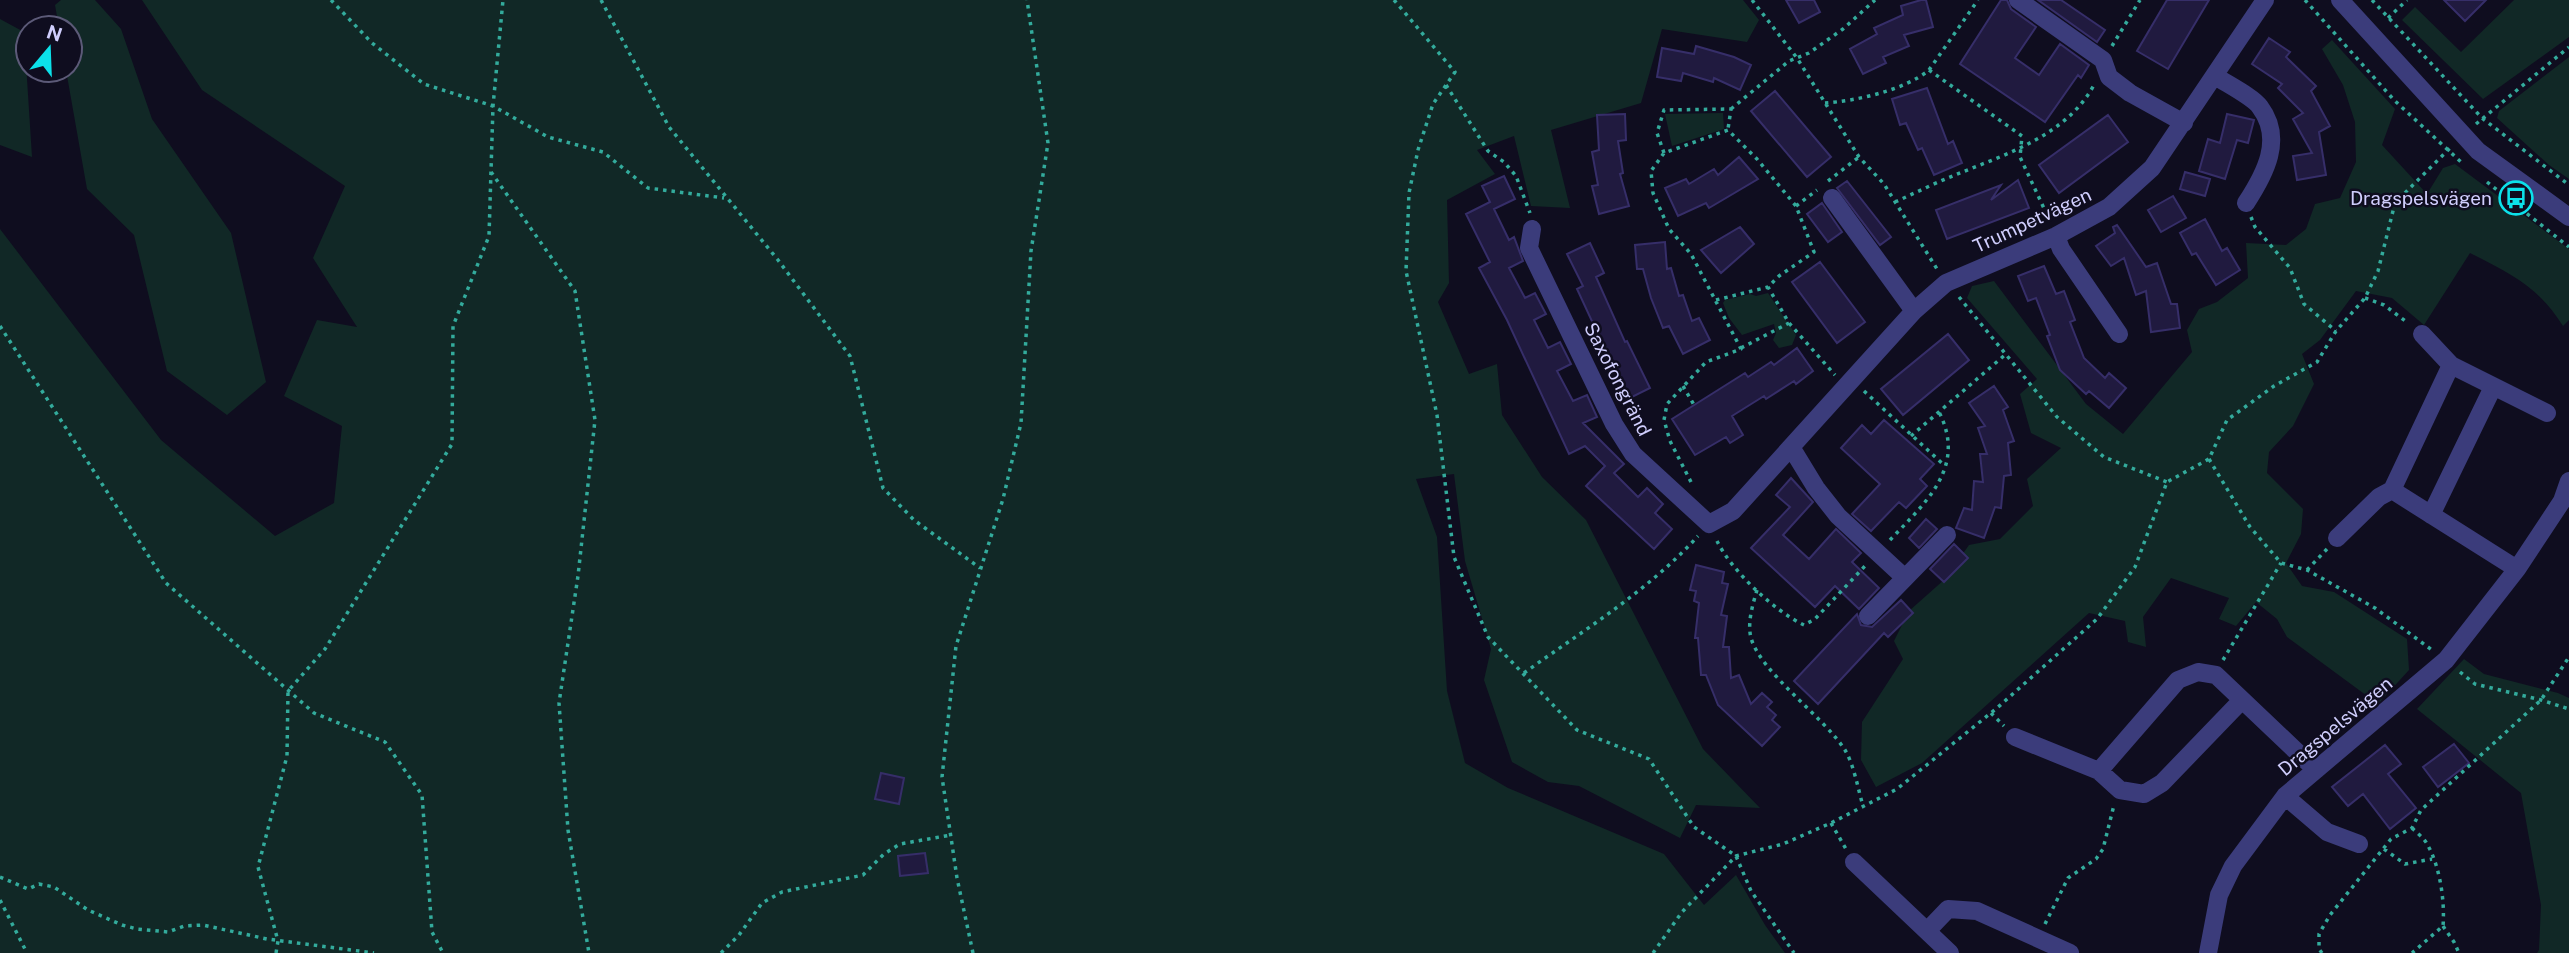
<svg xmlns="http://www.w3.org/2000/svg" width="2569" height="953" font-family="'Public Sans',sans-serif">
	<rect width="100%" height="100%" fill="#0f0d1f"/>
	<path fill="#112826" d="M61 0H95L121 29 152 119 231 233 266 382 227 415 167 371 134 235 87 189 66 70H70V28H59L55 5Z
		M142 0H1743L1759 20 1747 42 1662 29 1641 103 1551 130 1570 208 1531 206 1514 136 1477 150 1495 174 1447 200 1449 283 1438 302 1469 374 1497 364 1502 415 1542 477 1586 520 1703 749 1760 808 1696 805 1680 838 1579 786 1548 782 1512 762 1484 680 1491 649 1465 561 1454 474 1416 479 1437 537 1447 691 1465 763 1508 788 1664 854 1704 905 1736 875 1765 925 1785 953H0V229L161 440 275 536 334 503 342 426 284 396 317 320 357 327 313 258 345 186 202 90Z
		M2514 0H2569V37L2483 99 2402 20 2415 7 2461 52Z
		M0 19 24 32 32 157 0 145Z
		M2332 40 2395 109 2382 145 2427 194 2443 168 2455 164 2569 249V320L2563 326C2538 286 2511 274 2470 253L2424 325 2392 298 2356 291 2320 340 2302 354 2314 384 2293 426 2269 452 2267 473 2303 509 2301 534 2286 563 2302 586 2334 592 2407 639 2409 670 2378 704 2287 637 2277 619 2256 602 2236 626 2219 619 2229 598 2171 578 2143 617 2146 647 2128 642 2125 621 2089 613 1922 763 1876 787 1861 760 1862 722 1903 659 1894 641 1909 611 1945 579 1969 545 2000 539 2033 506 2027 479 2061 448 2031 433 2020 394 2037 379 1967 298 1972 286 1994 281 2086 404 2123 434 2192 352 2187 330 2199 309 2217 302 2248 278 2246 243 2286 245 2306 229 2315 204 2340 198 2356 162 2355 122 2343 85 2322 49Z
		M2569 57V179L2549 165 2497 118 2499 111Z
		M1723 113 1724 129 1672 146 1665 114Z
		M1768 293 1796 335 1792 345 1779 348 1773 340 1776 333 1774 324 1742 335 1729 318 1723 303 1725 300 1750 294 1756 296Z
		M2464 659 2484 674 2558 693 2569 698V953H2537L2539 950 2541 905 2521 793 2417 709Z"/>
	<path fill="#201a3f" stroke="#362e69" stroke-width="2" d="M1786 0H1814L1820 12 1799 23Z
		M1921 0H1926L1933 27 1904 35 1909 46 1883 57 1886 63 1863 74 1850 49 1877 34 1874 28 1903 15 1901 6Z
		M2001 0H2007L2011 9 2036 27 2015 58 2039 75 2060 44 2089 65 2081 78 2078 75 2045 122 1960 64Z
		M2038 0H2061L2105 30 2097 42Z
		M2167 0H2209L2168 69 2137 51Z
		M2444 0H2486L2465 21Z
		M2269 38 2290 52 2286 57 2316 86 2311 91 2330 126 2319 132 2326 175 2297 180 2293 156 2312 153 2293 119 2303 113 2278 88 2282 84 2252 64Z
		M1696 46 1734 57 1751 65 1740 90 1714 78 1713 82 1683 73 1681 81 1657 77 1662 48 1694 54Z
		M1927 88 1948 144 1953 141 1962 163 1934 175 1922 148 1918 150 1906 123 1900 125 1892 99Z
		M1775 91 1831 157 1807 177 1751 111Z
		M1625 114 1626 140 1618 141 1623 173 1620 174 1629 206 1599 214 1592 186 1598 185 1592 152 1599 150 1597 115Z
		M2227 114 2254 120 2248 143 2237 140 2225 179 2199 171 2208 139 2220 143Z
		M2108 115 2128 142 2059 193 2039 165Z
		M1739 157 1758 179 1709 208 1706 203 1678 216 1665 188 1686 179 1689 184 1714 169 1718 175Z
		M2185 172 2210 179 2205 196 2180 189Z
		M1504 176 1515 199 1494 209 1509 240 1514 237 1523 261 1509 268 1525 298 1535 293 1546 314 1534 320 1548 348 1560 342 1571 364 1557 371 1573 401 1587 395 1597 417 1583 423 1624 464 1614 473 1638 497 1647 488 1663 504 1655 513 1672 529 1654 549 1586 486 1605 466 1585 446 1569 454 1507 320 1479 268 1490 262 1466 214 1490 202 1482 186Z
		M2018 180 2029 208 1947 239 1936 210 2001 185 1991 200Z
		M1847 181 1891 237 1880 245 1837 188Z
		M2173 196 2186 218 2161 232 2148 210Z
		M1822 203 1842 232 1828 242 1807 214Z
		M2205 219 2222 251 2227 248 2240 270 2216 285 2196 253 2192 255 2180 233Z
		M2117 225 2146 267 2157 263 2171 304H2177L2180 328 2151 332 2146 291 2136 295 2124 258 2111 266 2096 246 2115 233 2113 227Z
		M1740 227 1754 244 1721 273 1701 250Z
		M1665 242 1667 269 1671 268 1679 296 1683 295 1692 321 1699 318 1710 340 1683 354 1669 326 1663 328 1651 298 1643 269H1637L1635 245Z
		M1590 243 1604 273 1596 277 1625 342 1627 341 1650 388 1628 399 1577 289 1583 286 1567 254Z
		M1820 262 1865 322 1837 343 1792 282Z
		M2044 266 2056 294 2064 291 2075 320 2070 322 2084 358 2105 378 2109 373 2126 388 2109 408 2089 391 2086 394 2060 370 2047 336 2050 335 2036 298 2028 301 2018 276Z
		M1948 334 1969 360 1903 415 1881 389Z
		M1797 348 1813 371 1796 384 1794 381 1766 399 1764 396 1732 416 1743 435 1730 443 1726 437 1695 455 1672 419 1745 373 1748 377 1771 362 1774 365Z
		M1994 386 2008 407 2003 410 2014 441 2008 443 2011 475 2004 476 2001 508 1995 507 1984 538 1956 528 1964 508 1972 510 1974 481 1983 482 1980 454H1987L1978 428 1985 426 1969 403Z
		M1884 420 1934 464 1920 479 1927 486 1906 508 1899 502 1871 531 1852 514 1880 484 1841 448 1862 425 1871 434Z
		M1791 478 1813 502 1783 535 1809 559 1836 529 1861 553 1852 562 1879 588 1859 609 1835 586 1815 607 1751 548 1790 507 1776 495Z
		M1926 519 1937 529 1919 548 1909 538Z
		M1954 544 1968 558 1944 582 1930 569Z
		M1696 565 1724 572 1722 583 1728 584 1721 615 1727 616 1723 647H1729L1731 678 1739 675 1751 704 1762 693 1772 702 1767 707 1776 715 1772 720 1780 727 1762 746 1718 705 1706 675H1701L1698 638H1695L1699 603 1694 601 1696 591 1690 590Z
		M1901 600 1913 613 1888 637 1884 633 1818 704 1794 681 1857 614 1861 625 1872 627Z
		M2454 744 2469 763 2438 787 2423 767Z
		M2385 745 2401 764 2388 774 2416 808 2390 829 2363 794 2348 806 2332 787Z
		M881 773 904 778 899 804 875 799Z
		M925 853 928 873 900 876 898 856Z"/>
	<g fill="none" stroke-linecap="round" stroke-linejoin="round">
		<path stroke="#33ab9c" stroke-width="3.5" stroke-dasharray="3.5 5" stroke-linecap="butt" d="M331 0 372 43 424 84 493 106 548 137 603 152 648 188 724 198
			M601 0 669 127 778 260 850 356 883 488 914 520 980 568
			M1394 0 1455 72 1433 104 1418 150 1409 193 1406 271 1437 415 1454 557 1488 637 1577 730 1649 759 1694 827 1736 856 1751 891 1794 953
			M1752 0 1797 58 1859 157 1884 184 1937 269
			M2305 0 2394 100 2461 162
			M2372 0 2482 118 2569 185
			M2388 18 2407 0
			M2112 46 2140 0
			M1929 70 2022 136 2020 157 2049 219
			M1446 85 1488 151 1504 162 1516 176 1530 213
			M1825 103C1856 101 1905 90 1929 70L1978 0
			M1731 109 1789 61 1809 53 1843 29 1875 0
			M2476 124 2569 47
			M1664 153 1657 133 1664 110 1731 109 1728 129
			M491 172 575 291 595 420 578 576 559 703 568 830 589 953
			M1828 181 1859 157
			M2487 182 2569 247
			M1895 202C1915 193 1935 183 1955 175 2006 154 2066 136 2094 85
			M1796 206 1817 190
			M2251 217 2255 227 2290 268 2304 304 2336 331
			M1959 297 2057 417 2104 457 2167 482
			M2365 298 2384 305 2408 323
			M1716 300 1768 287
			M0 326 166 583 314 713 385 742 422 795 432 932 443 953
			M1741 348 1789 323
			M1683 386 1694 405
			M1864 391 1945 466
			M1911 436 2006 354
			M2209 459 2250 527 2281 563 2307 570 2375 608 2432 650
			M1691 482 1670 441 1664 420 1667 404 1706 362 1741 349 1691 254 1669 229 1653 193 1651 171 1664 153 1728 130 1757 159 1796 206 1814 252 1779 276 1768 287 1789 323 1835 375
			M1890 540C1926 502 1967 467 1939 412
			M1717 541C1731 570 1774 611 1804 625L1815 619 1865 566
			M2307 570 2327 549
			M1757 590C1753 604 1747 622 1751 638 1761 673 1823 716 1845 750 1854 765 1858 789 1863 806
			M2223 660 2281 563
			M2460 672 2475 684 2541 700 2569 709
			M1524 673C1584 630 1648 591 1698 536
			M1991 713 2004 726
			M1831 823 1846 849
			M2412 828C2417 833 2424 838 2427 844 2440 866 2445 901 2443 926L2412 953
			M2384 849 2405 864 2432 859
			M0 877 28 889 39 884 54 887 88 910 122 925 137 929 168 932 184 926 203 925 267 939 374 953
			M0 900 27 953
			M2045 924 2068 878 2096 859 2103 849 2114 805
			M2443 926 2454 942 2459 953
			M276 953 278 941 258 867 287 756 288 691 325 649 452 444 453 326 489 236 493 106 503 0
			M721 953 739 935 762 903 782 892 863 875 884 854 900 844 951 835
			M973 953 957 878 942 777 956 646 1003 499 1021 423 1031 251 1048 143 1027 0
			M1653 953 1682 912 1736 856 1783 844 1831 823 1897 789 1997 708 2097 619 2135 567 2167 482 2209 459 2227 420 2274 386 2317 362 2336 331 2365 298 2378 271 2395 203 2452 146
			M2322 953 2319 949V934L2330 915 2391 839 2412 828 2421 810 2541 700 2569 657"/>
		<path stroke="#3b3c7b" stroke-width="18" d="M2018 0 2103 60 2109 77 2130 93 2184 123
			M2340 0 2478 151 2569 217
			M2215 76C2227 84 2253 97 2260 107 2284 139 2265 174 2246 203
			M1832 198 1914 311
			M1532 229 1529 248 1614 424 1633 454 1709 524 1733 511 1914 311 1946 283 2056 236 2109 207 2152 168 2265 0
			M2056 236 2061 249 2119 334
			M2422 334 2451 365 2547 413
			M1791 447 1816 488 1838 516 1905 578
			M2392 490 2517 569
			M2431 515 2493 387
			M2337 538 2379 497 2392 490 2451 365
			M1868 616 1947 535
			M2015 737 2099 771 2120 790 2144 794 2162 783 2242 700
			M2099 771 2178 680 2198 672 2216 675 2316 770
			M2285 796 2327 832 2359 844
			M1854 862 1950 953
			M1927 931 1948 909 1977 911 2070 953
			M2208 953 2219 895 2233 866 2285 796 2446 660 2517 569 2562 501 2569 481"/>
	</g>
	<defs>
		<symbol id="bus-ring" viewBox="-11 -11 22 22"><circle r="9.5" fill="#0f0d1f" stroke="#0ce1ea" stroke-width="1.5"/><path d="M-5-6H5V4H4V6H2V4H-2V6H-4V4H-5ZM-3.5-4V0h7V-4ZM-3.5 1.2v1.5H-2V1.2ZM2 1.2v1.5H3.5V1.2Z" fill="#0ce1ea"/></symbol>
	</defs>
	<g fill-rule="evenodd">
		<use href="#bus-ring" x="2497" y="179" width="38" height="38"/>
	</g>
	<g text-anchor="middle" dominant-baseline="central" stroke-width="5" stroke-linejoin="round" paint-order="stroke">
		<g font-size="19" fill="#d0cefd" stroke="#0f0d1f" text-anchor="end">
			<text x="2492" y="198">Dragspelsvägen</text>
		</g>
		<g font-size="19" fill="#d0cefd" stroke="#0f0d1f">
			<text transform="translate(2032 220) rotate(-25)">Trumpetvägen</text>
			<text transform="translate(1618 379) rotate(63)">Saxofongränd</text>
			<text transform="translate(2335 726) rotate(-40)">Dragspelsvägen</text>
		</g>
	</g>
	<g transform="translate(49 49) rotate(19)"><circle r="33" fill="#0f0d1f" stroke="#5c5a78" stroke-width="2"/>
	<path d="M0-5L12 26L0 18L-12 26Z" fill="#0ce1ea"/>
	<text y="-10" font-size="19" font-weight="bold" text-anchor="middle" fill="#d0cefd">N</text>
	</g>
</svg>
